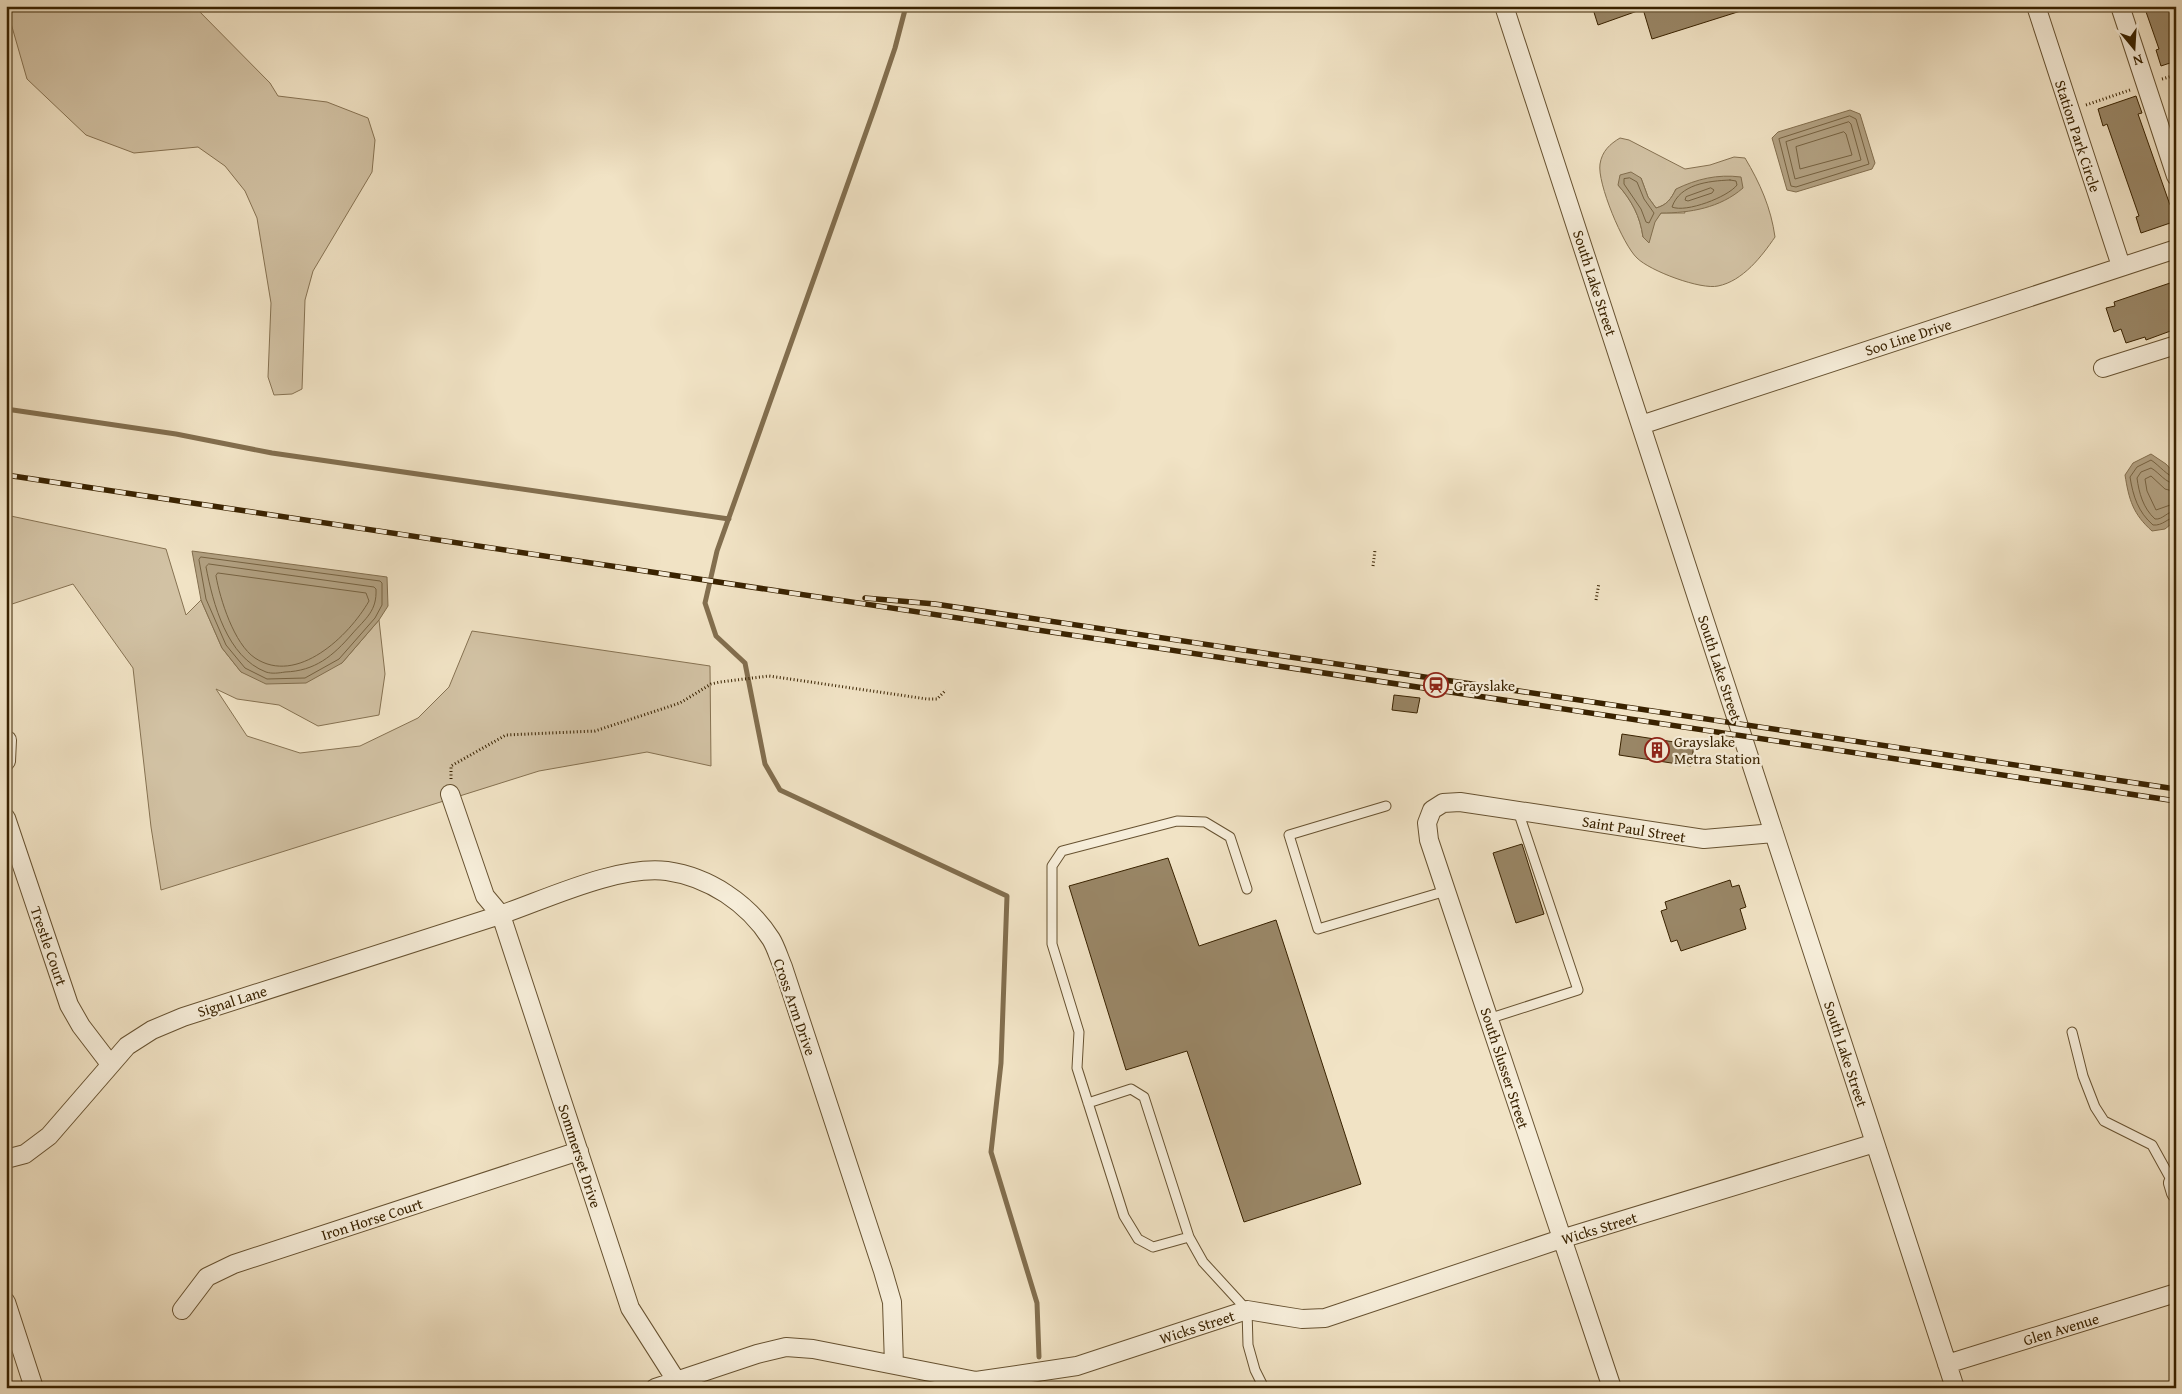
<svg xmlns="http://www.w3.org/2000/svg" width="2182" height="1394" font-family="'Gentium Book Plus',serif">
	<rect width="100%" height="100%" fill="#f1e3c5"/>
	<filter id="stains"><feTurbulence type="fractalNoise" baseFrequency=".004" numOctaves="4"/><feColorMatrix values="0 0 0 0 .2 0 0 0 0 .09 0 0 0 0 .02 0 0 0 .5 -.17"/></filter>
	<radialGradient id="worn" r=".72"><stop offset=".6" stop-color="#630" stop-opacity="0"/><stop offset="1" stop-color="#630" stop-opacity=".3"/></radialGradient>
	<path fill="#d2c2a4" stroke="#867252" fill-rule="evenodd" d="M6 6H194L270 83 278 96 327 102 368 118 375 140 372 172 313 271 305 300 302 389 292 394 274 395 268 377 271 303 257 218 245 191 225 166 198 147 134 153 86 135 27 79Z
		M1620 138 1629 140 1685 169 1710 165 1734 157 1745 158C1760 183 1771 208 1775 237 1762 256 1743 281 1718 286 1701 290 1650 271 1637 258 1623 245 1597 183 1600 164 1602 151 1610 144 1620 138ZM1641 178 1648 197 1656 208C1667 205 1671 199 1676 189L1685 213H1661L1643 237C1640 216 1632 201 1618 185Z
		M6 515 166 549 186 615 201 600 222 648 241 672 342 663 379 620 385 674 379 715 318 726 279 705 237 699 216 689 247 736 300 753 360 746 418 718 449 687 472 631 710 666 711 766 647 752 539 771 161 890 151 827 133 668 73 584 6 606Z"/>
	<path fill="#b2a182" stroke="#826e4e" d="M1850 110 1860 114 1875 163 1872 169 1796 192 1787 190 1772 138 1778 132Z
		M1631 172 1641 178 1648 197 1656 208C1667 205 1671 199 1676 189 1697 179 1717 174 1741 177L1743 188C1720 208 1690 213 1661 213L1655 222 1649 243 1643 237C1640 216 1632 201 1618 185L1620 175Z
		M2151 454 2166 464 2176 475V520L2165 529 2152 531C2133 514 2129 500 2125 475L2133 463Z
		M192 551 387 577 388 606 379 620 342 663 306 683 266 684 241 672 222 648 201 600Z"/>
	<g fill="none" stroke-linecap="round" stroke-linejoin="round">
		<path stroke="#766241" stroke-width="1" d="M1850 116 1856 119 1869 164 1796 187 1791 186 1779 139Z
			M1849 122 1851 124 1861 160 1795 179 1786 142Z
			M1844 132 1846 134 1852 155 1800 169 1796 147Z
			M1630 178 1637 182 1644 199 1654 213 1649 223 1646 222 1641 209 1624 184V179Z
			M1730 180 1736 181 1737 185C1728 197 1686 213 1672 207 1680 184 1708 181 1730 180Z
			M1711 188 1714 190 1712 193 1688 201 1685 200 1686 197Z
			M2176 478C2168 477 2159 465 2151 460L2137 467 2130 477C2133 496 2138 512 2153 525 2163 526 2167 518 2176 517
			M2176 484C2165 483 2160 473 2151 468L2141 472 2137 478C2139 493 2143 508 2155 519 2163 520 2167 511 2176 511
			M2176 492 2165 489 2151 476 2145 479 2147 491 2156 510 2176 503
			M201 557 380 581 382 583V605L375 618 339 659 305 678 267 679 245 668 226 645 206 599 199 560Z
			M209 564 374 587 376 589C377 611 366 618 352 634 333 656 315 671 285 672 279 673 272 674 266 672 227 657 213 604 206 567Z
			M218 573 366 593 369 601C349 636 297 686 255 658 234 644 220 599 216 576Z"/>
		<path stroke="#826e4e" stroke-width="5" d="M906 6 895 48 875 107 717 551 705 603 716 636 745 663 765 764 780 790 1007 896 1001 1063 991 1152 1037 1303 1039 1357
			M6 409 176 434 272 453 729 519
			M1039 1382 1041 1388"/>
	</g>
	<path fill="#998666" stroke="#392200" d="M1592 6H1746L1747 9 1652 39 1643 9 1598 25Z
		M2144 6H2176V61L2161 66 2156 50 2159 49Z
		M2136 96 2142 113 2138 114 2170 205 2173 204 2176 212V221L2141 233 2136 217 2139 216 2107 124 2103 126 2098 109Z
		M2176 281V329L2146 340 2145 337 2126 343 2121 329 2114 332 2106 308 2115 306 2114 302Z
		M1394 695 1420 698 1417 713 1392 710Z
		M1622 734 1694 745 1691 766 1619 755Z
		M1522 844 1544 914 1516 923 1493 853Z
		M1168 858 1199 946 1276 920 1361 1184 1244 1222 1187 1051 1126 1070 1069 886Z
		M1730 880 1732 887 1739 885 1746 907 1740 909 1746 929 1681 951 1677 940 1671 942 1661 911 1667 909 1665 902Z"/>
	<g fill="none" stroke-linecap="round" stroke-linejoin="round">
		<defs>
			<path id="lane" d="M1386 806 1289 835 1318 929 1446 891
				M1488 1019 1578 990 1518 811
				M2072 1032 2083 1076 2095 1107 2104 1121 2152 1145 2173 1183
				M1088 1103 1131 1089 1144 1097 1189 1237 1203 1262 1247 1310 1248 1345 1255 1370 1264 1388
				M1189 1237 1153 1247 1138 1239 1124 1216 1077 1068 1079 1032 1052 944V866L1062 851 1177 821 1205 822 1230 837 1247 889"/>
			<path id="street" d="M1504 6 1955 1388
				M2036 6 2121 266
				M2120 6 2176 176
				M2103 368 2176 345
				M1641 425 2176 249
				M6 761 7 740
				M450 794 485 896 501 915 630 1308 681 1388
				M6 818 69 1005 81 1026 110 1064
				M6 1159 25 1154 49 1136 127 1046 152 1030 183 1017C288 983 394 950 500 915 547 899 617 865 667 871 709 877 748 903 771 939 776 947 779 958 783 967L883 1271 892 1302 894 1365
				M2173 1183 2176 1193
				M6 1302 34 1388
				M182 1310 207 1277 234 1264 579 1151
				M1947 1364 2176 1293
				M655 1388 757 1354 786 1347 813 1349 976 1381 1077 1366 1247 1310 1302 1319 1325 1318 1561 1239 1875 1143
				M1612 1388 1429 840 1427 823 1432 810 1443 803 1460 802 1704 839 1774 833"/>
		</defs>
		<use href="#lane" stroke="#675231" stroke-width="11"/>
		<use href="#street" stroke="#675231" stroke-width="20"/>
		<path stroke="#392200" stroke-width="3" stroke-dasharray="1 2.5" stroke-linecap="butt" d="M2162 79 2176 75
			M2086 105 2130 90
			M1373 566 1375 550
			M1596 600 1599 583
			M451 779V766L506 735 595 731 680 703 711 684 720 682 769 676 927 699H937L946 690"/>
		<use href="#lane" stroke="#f6edd9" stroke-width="9"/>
		<use href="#street" stroke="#f6edd9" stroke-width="18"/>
		<defs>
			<path id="rail" d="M6 475 2176 801
				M865 598 935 604 2176 789"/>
		</defs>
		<use href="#rail" stroke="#392200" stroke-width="5.5"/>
		<use href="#rail" stroke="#f6edd9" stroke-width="4" stroke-dasharray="11" stroke-linecap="butt"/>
	</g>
	<defs>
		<symbol id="station-ring" viewBox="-11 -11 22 22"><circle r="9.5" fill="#f6edd9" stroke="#8f2418" stroke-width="1.5"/><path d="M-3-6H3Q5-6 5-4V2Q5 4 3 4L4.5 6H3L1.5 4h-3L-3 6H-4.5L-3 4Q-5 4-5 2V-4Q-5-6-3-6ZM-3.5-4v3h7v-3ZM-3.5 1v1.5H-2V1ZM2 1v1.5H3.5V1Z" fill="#8f2418"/></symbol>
		<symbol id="building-ring" viewBox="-11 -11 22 22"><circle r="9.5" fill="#f6edd9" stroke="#8f2418" stroke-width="1.5"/><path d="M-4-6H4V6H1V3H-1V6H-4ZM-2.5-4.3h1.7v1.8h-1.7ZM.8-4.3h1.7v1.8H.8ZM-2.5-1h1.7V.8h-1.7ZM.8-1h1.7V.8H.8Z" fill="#8f2418"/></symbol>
	</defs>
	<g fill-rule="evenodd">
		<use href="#station-ring" x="1422" y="671" width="28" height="28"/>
		<use href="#building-ring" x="1643" y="736" width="28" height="28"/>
	</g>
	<g text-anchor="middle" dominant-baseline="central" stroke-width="4.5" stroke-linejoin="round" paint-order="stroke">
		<g font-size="15" fill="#392200" stroke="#f6edd9">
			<text transform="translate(2078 136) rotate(72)">Station Park Circle</text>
			<text transform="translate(1595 283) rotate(72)">South Lake Street</text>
			<text transform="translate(1908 337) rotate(-18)">Soo Line Drive</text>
			<text transform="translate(1720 668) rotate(72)">South Lake Street</text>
			<text transform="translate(1634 829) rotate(9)">Saint Paul Street</text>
			<text transform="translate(49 946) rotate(71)">Trestle Court</text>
			<text transform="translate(232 1001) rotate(-18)">Signal Lane</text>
			<text transform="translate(795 1007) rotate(71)">Cross Arm Drive</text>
			<text transform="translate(1846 1054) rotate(72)">South Lake Street</text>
			<text transform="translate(1505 1068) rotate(72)">South Slusser Street</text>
			<text transform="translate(580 1156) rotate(72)">Sommerset Drive</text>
			<text transform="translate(372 1219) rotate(-18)">Iron Horse Court</text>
			<text transform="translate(1599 1228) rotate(-17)">Wicks Street</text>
			<text transform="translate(1197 1327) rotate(-18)">Wicks Street</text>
			<text transform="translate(2061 1329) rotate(-17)">Glen Avenue</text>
		</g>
		<g font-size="15" fill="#392200" stroke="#f6edd9" text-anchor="start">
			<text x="1454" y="685">Grayslake</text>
			<text x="1674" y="741">Grayslake<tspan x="1674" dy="17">Metra Station</tspan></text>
		</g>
	</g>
	<rect width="2182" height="1394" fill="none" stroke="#f1e3c5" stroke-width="25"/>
	<rect x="8" y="8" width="2167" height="1379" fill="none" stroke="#392200" stroke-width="2.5"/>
	<rect x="12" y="12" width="2157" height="1369" fill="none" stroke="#392200"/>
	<g transform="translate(2134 48) rotate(162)" stroke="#f6edd9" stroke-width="4" paint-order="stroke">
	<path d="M0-4L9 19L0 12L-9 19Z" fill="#392200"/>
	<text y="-8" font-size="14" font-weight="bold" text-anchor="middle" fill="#392200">N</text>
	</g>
	<rect width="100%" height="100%" filter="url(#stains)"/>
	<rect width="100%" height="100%" fill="url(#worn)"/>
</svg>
